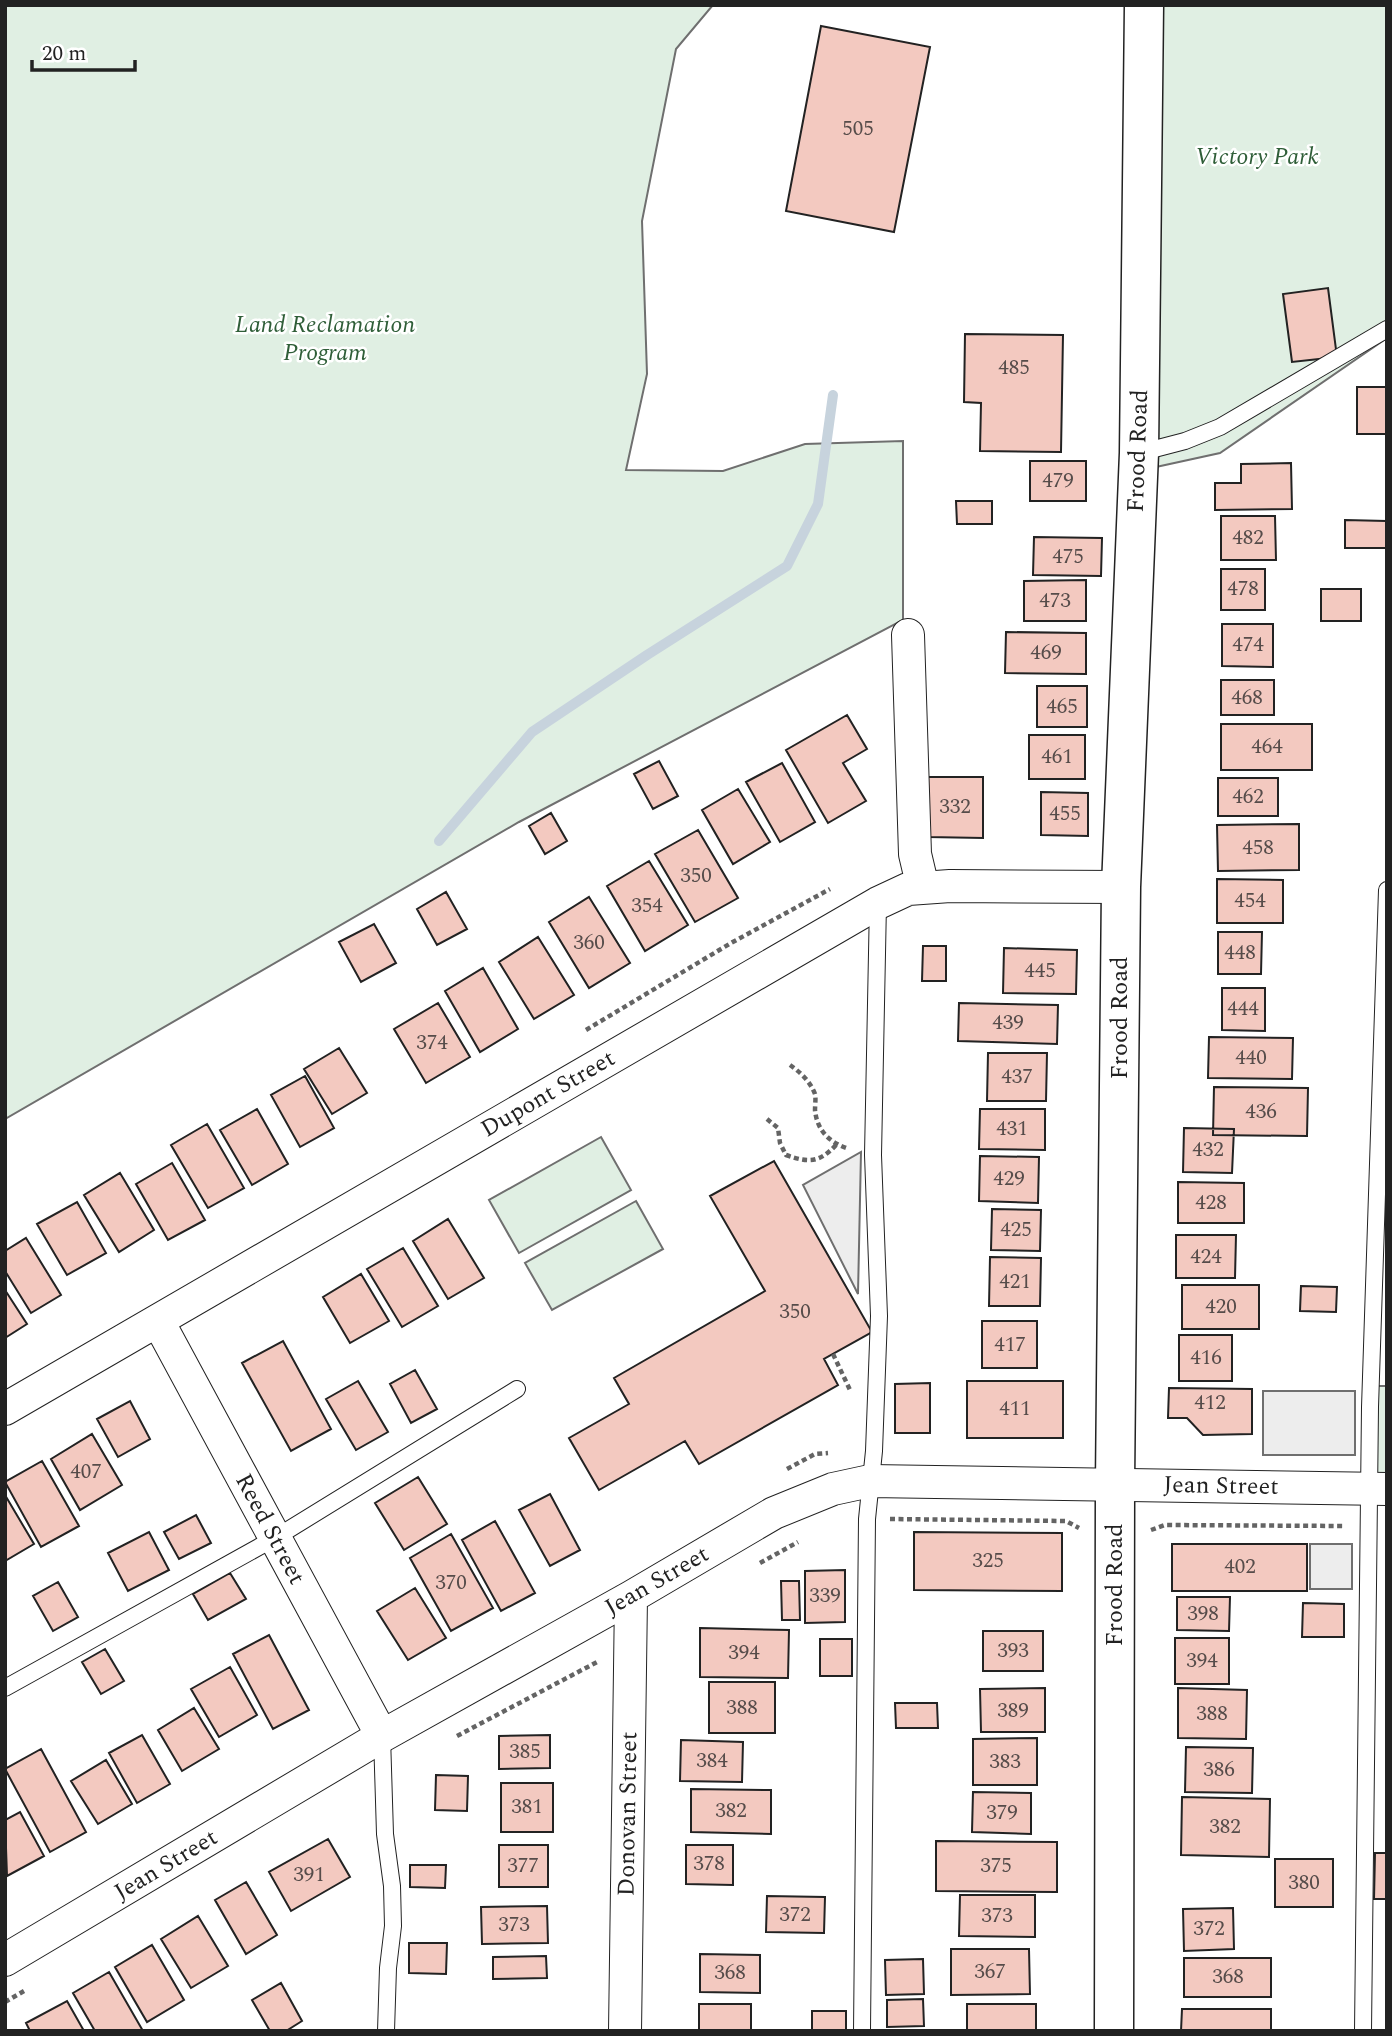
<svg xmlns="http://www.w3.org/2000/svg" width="1392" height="2036" font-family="Spectral,serif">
	<rect width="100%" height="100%" fill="#fff"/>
	<path fill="#e0efe3" stroke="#6f6f6f" stroke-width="2" d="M5 5H713L676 49 642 221 647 374 626 470 723 471 805 444 903 441V620L519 822 5 1119Z
		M1129 5H1387V338L1220 453 1124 474Z
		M601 1137 631 1190 519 1253 489 1200Z
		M636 1201 663 1249 552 1310 525 1263Z
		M1368 1386H1387V1492L1369 1491Z"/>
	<path fill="#ededed" stroke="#6f6f6f" stroke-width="2" d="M861 1152 858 1294 803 1185Z
		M1263 1391H1355V1455H1263Z
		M1310 1544H1352V1589H1310Z"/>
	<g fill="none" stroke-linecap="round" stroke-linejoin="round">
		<path stroke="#c7d3dd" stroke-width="10" d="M439 841 532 732 647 655 787 566 818 504 833 395"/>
	</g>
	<path fill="#f3c9c0" stroke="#222" stroke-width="2" d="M821 26 930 47 894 232 786 211Z
		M1328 288 1337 357 1292 362 1283 294Z
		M965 334 1063 335 1061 452 980 451 981 403 964 402Z
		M1357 387H1387V434H1357Z
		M1030 461H1086V501H1030Z
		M1291 463 1292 509 1215 510V483H1241V464Z
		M956 501H992V524H957Z
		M1221 516H1275L1276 560H1221Z
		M1345 520 1386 521V548H1345Z
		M1034 537 1102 538 1101 576 1033 575Z
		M1221 569H1265V610H1221Z
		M1086 580V621H1024V581Z
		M1321 589H1361V621H1321Z
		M1222 624H1273V667L1222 666Z
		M1006 632 1086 633V674L1005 673Z
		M1221 680H1274V715H1221Z
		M1037 686H1087V727H1037Z
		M847 715 867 749 843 763 866 801 828 823 786 750Z
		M1221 724H1312V770H1221Z
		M1029 735H1085V779H1029Z
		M659 761 678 796 653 809 634 774Z
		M782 763 815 822 780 842 746 782Z
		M928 777H983V838L928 837Z
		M1218 778H1278V816H1218Z
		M738 789 770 842 733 864 702 810Z
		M1041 792 1088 793V836L1041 835Z
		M551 813 567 841 545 854 529 826Z
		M1299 824V870L1218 871 1217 825Z
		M698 830 738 898 695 922 655 854Z
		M649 861 688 925 645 951 607 886Z
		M1217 879 1283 880V923H1217Z
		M446 892 467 929 437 945 417 909Z
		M589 897 630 963 589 988 549 922Z
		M374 924 396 963 361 982 339 942Z
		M1218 932H1262L1261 974H1218Z
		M538 937 574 995 534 1019 499 962Z
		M923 946H946V981H922Z
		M1004 948 1077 950 1076 994 1003 993Z
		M483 968 518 1029 480 1052 445 991Z
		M1222 988H1265V1031L1222 1030Z
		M438 1003 470 1057 426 1083 394 1029Z
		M959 1003 1058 1005 1057 1044 958 1041Z
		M1209 1037 1293 1038 1292 1079 1208 1078Z
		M339 1048 367 1093 332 1114 304 1069Z
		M988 1053H1047L1046 1101H987Z
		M305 1076 334 1128 300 1147 271 1095Z
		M1214 1087 1308 1088 1307 1136 1213 1135Z
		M257 1109 288 1164 252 1185 220 1130Z
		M980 1109H1045V1150L979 1149Z
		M207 1124 244 1188 208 1208 171 1145Z
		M1184 1128 1234 1129 1232 1173 1183 1172Z
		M980 1156 1039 1157 1038 1203 979 1201Z
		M774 1161 872 1332 824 1359 838 1385 699 1464 685 1441 599 1490 569 1438 629 1404 614 1378 765 1291 710 1196Z
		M172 1163 205 1220 168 1240 136 1184Z
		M120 1173 154 1230 119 1252 84 1195Z
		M1178 1182 1244 1183V1223H1178Z
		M77 1202 106 1253 67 1275 37 1224Z
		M992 1209 1041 1210 1040 1251 991 1250Z
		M448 1219 484 1278 448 1299 413 1241Z
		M1176 1235H1236L1235 1278H1176Z
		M26 1238 61 1295 31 1313 5 1271V1251Z
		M403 1248 438 1306 402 1327 367 1269Z
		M990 1257 1041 1258 1040 1306H989Z
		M361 1274 389 1321 350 1343 323 1297Z
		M1182 1285H1259V1329H1182Z
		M1301 1286 1337 1287 1336 1312 1300 1311Z
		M5 1290 27 1324 5 1338Z
		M982 1321H1037V1368H982Z
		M1179 1335H1232V1381H1179Z
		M283 1341 331 1429 291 1451 242 1363Z
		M415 1370 437 1409 411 1423 390 1384Z
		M358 1381 388 1432 356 1450 326 1399Z
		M967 1381H1063V1438H967Z
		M930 1383V1433H895V1384Z
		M1169 1388 1252 1389V1434L1203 1435 1187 1418H1168Z
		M130 1401 150 1439 118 1457 97 1419Z
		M92 1434 122 1485 80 1510 51 1459Z
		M42 1461 79 1526 41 1547 5 1482Z
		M418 1477 447 1524 404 1550 375 1503Z
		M550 1494 580 1550 550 1566 519 1510Z
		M5 1495 34 1544 5 1561Z
		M196 1515 211 1543 179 1559 164 1532Z
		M495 1521 535 1593 501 1611 462 1540Z
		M149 1532 169 1570 128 1591 108 1553Z
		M914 1532 1062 1533V1591L914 1590Z
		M451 1534 493 1608 451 1631 410 1558Z
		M1172 1544H1307V1591H1172Z
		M845 1570V1622L805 1623V1571Z
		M230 1573 246 1599 208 1620 193 1594Z
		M781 1581H799L800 1620H782Z
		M58 1582 78 1617 53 1631 33 1596Z
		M415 1588 446 1638 408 1660 377 1611Z
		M1177 1597H1230L1229 1631 1177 1630Z
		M1303 1603 1344 1604V1637H1302Z
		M700 1628 789 1630 788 1678 700 1677Z
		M983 1631H1043V1671H983Z
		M269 1635 309 1710 273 1729 233 1654Z
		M1175 1638H1229V1684H1175Z
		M820 1639H852V1676H820Z
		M105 1649 124 1681 101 1694 82 1662Z
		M230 1667 257 1715 219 1737 191 1689Z
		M709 1682H775V1733H709Z
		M1045 1688V1732H981L980 1689Z
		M1178 1688 1247 1690 1246 1739 1178 1738Z
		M895 1703H937L938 1728H896Z
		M194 1708 219 1749 182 1771 158 1730Z
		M142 1735 170 1784 137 1803 109 1753Z
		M550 1735V1768L499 1769V1736Z
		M1037 1738V1785H973V1739Z
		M681 1740 743 1742 742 1782 680 1781Z
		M1186 1747 1253 1748 1252 1793 1185 1792Z
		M41 1749 86 1832 50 1852 5 1769Z
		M106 1760 132 1804 98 1824 71 1781Z
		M436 1775 468 1776 467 1811 435 1810Z
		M501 1783H553V1832H501Z
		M691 1789 771 1790V1834L691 1832Z
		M973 1792 1031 1793V1834L972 1832Z
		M1182 1797 1270 1799 1269 1857 1181 1855Z
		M20 1812 44 1856 7 1876 5 1820Z
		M328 1839 350 1877 291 1911 269 1872Z
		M936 1841 1057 1842V1892L936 1891Z
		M499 1845H548V1887H499Z
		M686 1845H733V1885L686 1884Z
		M1375 1853H1387V1899H1374Z
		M1275 1859H1333V1907H1275Z
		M410 1865H446L445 1888 410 1887Z
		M246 1882 277 1935 246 1954 215 1900Z
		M960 1895H1035V1937L959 1936Z
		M767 1896 825 1897 824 1933 766 1932Z
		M547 1906 548 1943 482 1944 481 1907Z
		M1233 1908 1234 1949 1184 1951 1183 1909Z
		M198 1916 228 1966 191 1988 161 1939Z
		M409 1943H447L446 1974 409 1973Z
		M152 1945 184 2000 147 2022 115 1967Z
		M951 1949H1029L1030 1994 951 1995Z
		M700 1954 760 1955V1993L700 1992Z
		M546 1956 547 1978 493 1979V1957Z
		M1184 1958H1271V1997H1184Z
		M923 1959 924 1994 886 1995 885 1960Z
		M109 1972 143 2031H95L73 1993Z
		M281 1983 302 2021 286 2031H270L252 2000Z
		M923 1999 924 2026 887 2027V2000Z
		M67 2001 84 2031H30L26 2023Z
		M699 2004H751V2031H699Z
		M967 2004H1036V2031H967Z
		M1182 2009H1271V2031H1181Z
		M812 2011H846V2031H812Z"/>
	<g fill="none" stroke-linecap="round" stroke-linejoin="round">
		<defs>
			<path id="service" d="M1139 453 1185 441 1220 427 1387 329
				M5 1688 275 1538 517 1389
				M382 1736 385 1834 392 1886 393 1926 388 1968 386 2031
				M862 2031 867 1519 874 1451 879 1316 873 1155 878 903
				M1363 2031 1370 1407 1387 890"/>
			<path id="minor" d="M908 635 915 854 923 888
				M158 1321 382 1736
				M5 1409 878 903 908 889 950 886 1121 887
				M5 1960 382 1736 631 1597 774 1513 833 1489 870 1481 1387 1489
				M625 2031 631 1597"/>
			<path id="tertiary" d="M1114 2031 1115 1484 1121 887 1139 453 1144 5"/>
		</defs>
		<use href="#service" stroke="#222" stroke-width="18"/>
		<use href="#minor" stroke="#222" stroke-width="34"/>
		<use href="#tertiary" stroke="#222" stroke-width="41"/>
		<path stroke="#646464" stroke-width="4.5" stroke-dasharray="5 3.5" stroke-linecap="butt" d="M586 1030 731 943 830 889
			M790 1065C800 1072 810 1081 815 1094 816 1098 815 1105 815 1110 817 1131 830 1143 849 1149
			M767 1119 778 1128 780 1143 786 1155C809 1163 819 1163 836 1145
			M833 1354 850 1390
			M787 1469 815 1454 828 1453
			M890 1519 1066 1521 1079 1528
			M1151 1530 1165 1525 1344 1526
			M760 1563 798 1542
			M457 1736 597 1662
			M5 2002 24 1991"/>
		<use href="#service" stroke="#fff" stroke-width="16"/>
		<use href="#minor" stroke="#fff" stroke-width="32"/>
		<use href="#tertiary" stroke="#fff" stroke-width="38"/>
	</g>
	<g text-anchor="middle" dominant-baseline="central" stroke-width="5" stroke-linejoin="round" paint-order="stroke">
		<g font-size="21" fill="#564c4a">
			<text x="858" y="129">505</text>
			<text x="1014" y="368">485</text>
			<text x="1058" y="481">479</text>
			<text x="1248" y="538">482</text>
			<text x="1068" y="557">475</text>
			<text x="1243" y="589">478</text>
			<text x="1055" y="601">473</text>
			<text x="1248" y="645">474</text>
			<text x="1046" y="653">469</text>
			<text x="1247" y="698">468</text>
			<text x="1062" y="707">465</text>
			<text x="1267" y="747">464</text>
			<text x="1057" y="757">461</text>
			<text x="1248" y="797">462</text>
			<text x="955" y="807">332</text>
			<text x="1065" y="814">455</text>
			<text x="1258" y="848">458</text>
			<text x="696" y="876">350</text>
			<text x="1250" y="901">454</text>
			<text x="647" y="906">354</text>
			<text x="589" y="943">360</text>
			<text x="1240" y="953">448</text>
			<text x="1040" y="971">445</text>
			<text x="1243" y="1009">444</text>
			<text x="1008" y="1023">439</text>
			<text x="432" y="1043">374</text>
			<text x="1251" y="1058">440</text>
			<text x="1017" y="1077">437</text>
			<text x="1261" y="1112">436</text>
			<text x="1012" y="1129">431</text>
			<text x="1208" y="1150">432</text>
			<text x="1009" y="1179">429</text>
			<text x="1211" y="1203">428</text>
			<text x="1016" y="1230">425</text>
			<text x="1206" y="1257">424</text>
			<text x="1015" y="1282">421</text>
			<text x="1221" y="1307">420</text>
			<text x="795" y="1312">350</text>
			<text x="1010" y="1345">417</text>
			<text x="1206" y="1358">416</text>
			<text x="1210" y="1403">412</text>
			<text x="1015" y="1409">411</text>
			<text x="86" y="1472">407</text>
			<text x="988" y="1561">325</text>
			<text x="1240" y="1567">402</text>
			<text x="451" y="1583">370</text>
			<text x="825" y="1596">339</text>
			<text x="1203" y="1614">398</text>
			<text x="1013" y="1651">393</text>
			<text x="744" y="1653">394</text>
			<text x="1202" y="1661">394</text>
			<text x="742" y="1708">388</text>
			<text x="1013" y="1711">389</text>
			<text x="1212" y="1714">388</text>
			<text x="525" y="1752">385</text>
			<text x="712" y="1761">384</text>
			<text x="1005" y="1762">383</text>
			<text x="1219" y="1770">386</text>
			<text x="527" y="1807">381</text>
			<text x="731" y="1811">382</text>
			<text x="1002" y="1813">379</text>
			<text x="1225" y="1827">382</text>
			<text x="709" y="1864">378</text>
			<text x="523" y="1866">377</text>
			<text x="996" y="1866">375</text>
			<text x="309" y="1875">391</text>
			<text x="1304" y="1883">380</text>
			<text x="795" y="1915">372</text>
			<text x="997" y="1916">373</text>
			<text x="514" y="1925">373</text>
			<text x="1209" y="1929">372</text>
			<text x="990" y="1972">367</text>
			<text x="730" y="1973">368</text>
			<text x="1228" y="1977">368</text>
		</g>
		<g font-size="24" font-style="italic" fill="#2f5e38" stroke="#fff">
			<text x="1257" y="157">Victory Park</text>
			<text x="325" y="325">Land Reclamation<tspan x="325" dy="28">Program</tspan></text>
		</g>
		<g font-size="24" fill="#222" stroke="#fff">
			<text transform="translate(1138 451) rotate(-88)">Frood Road</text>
			<text transform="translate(1120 1018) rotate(-90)">Frood Road</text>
			<text transform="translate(548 1094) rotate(-30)">Dupont Street</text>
			<text transform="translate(1221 1486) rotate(1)">Jean Street</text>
			<text transform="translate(270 1529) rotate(62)">Reed Street</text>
			<text transform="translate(657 1581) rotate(-30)">Jean Street</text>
			<text transform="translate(1115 1585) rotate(-90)">Frood Road</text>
			<text transform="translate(628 1814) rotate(-89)">Donovan Street</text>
			<text transform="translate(166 1865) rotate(-31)">Jean Street</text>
		</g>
	</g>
	<rect width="1392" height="2036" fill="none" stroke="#222222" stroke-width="14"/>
	<path d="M32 60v10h103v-10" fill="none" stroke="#222222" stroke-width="3.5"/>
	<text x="42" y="60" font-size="21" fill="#222222" stroke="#ffffff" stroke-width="5" paint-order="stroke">20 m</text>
</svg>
